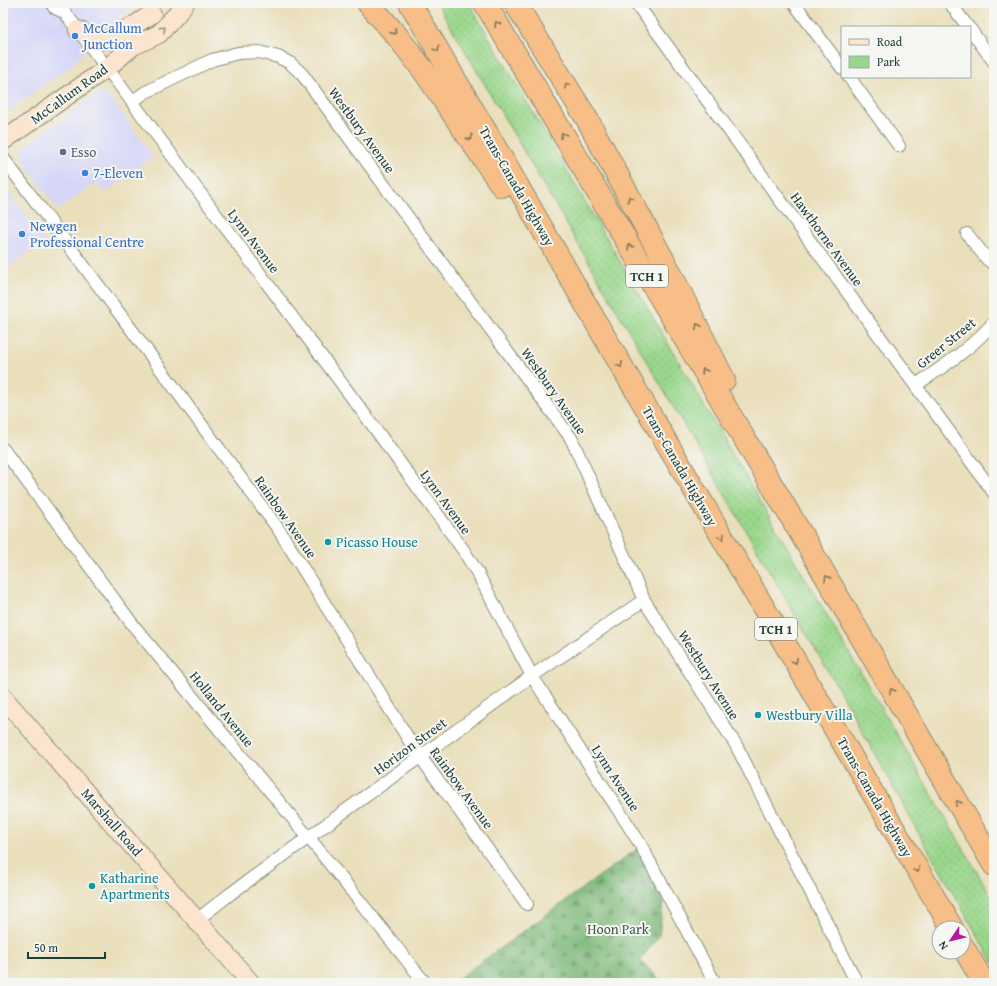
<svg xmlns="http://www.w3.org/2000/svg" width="997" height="986" font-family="'Gentium Book Plus',serif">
	<defs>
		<pattern id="green-dots" width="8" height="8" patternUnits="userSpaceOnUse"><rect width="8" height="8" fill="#9ad78c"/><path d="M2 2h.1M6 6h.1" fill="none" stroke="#84b979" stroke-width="1.8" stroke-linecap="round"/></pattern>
		<pattern id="forest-firs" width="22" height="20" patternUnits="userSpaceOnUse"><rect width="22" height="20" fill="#7bb878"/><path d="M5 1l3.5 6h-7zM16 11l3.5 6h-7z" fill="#649763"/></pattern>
	</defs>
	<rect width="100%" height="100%" fill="#f6f6f2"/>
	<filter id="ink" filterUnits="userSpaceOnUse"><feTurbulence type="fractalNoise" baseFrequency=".025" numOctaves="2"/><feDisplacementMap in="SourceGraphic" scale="8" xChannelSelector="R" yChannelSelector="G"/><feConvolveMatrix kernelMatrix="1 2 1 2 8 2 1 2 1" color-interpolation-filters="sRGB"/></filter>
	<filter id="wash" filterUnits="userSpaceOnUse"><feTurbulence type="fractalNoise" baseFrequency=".012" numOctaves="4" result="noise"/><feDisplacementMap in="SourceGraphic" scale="16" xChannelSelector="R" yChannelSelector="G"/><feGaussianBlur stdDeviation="0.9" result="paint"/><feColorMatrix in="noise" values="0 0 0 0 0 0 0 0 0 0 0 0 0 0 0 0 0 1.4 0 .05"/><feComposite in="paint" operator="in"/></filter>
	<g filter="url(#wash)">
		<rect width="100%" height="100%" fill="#eadfbb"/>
		<path fill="#d6d7f8" d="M3 3H137L106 29 72 65 3 115Z
			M101 92 109 96 153 156 105 193 96 182 58 210 25 165 22 155 24 147 93 96Z
			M3 184 45 241 3 271Z"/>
		<path fill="url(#green-dots)" stroke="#5c8a60" d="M437 3H469L994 901V964L918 832 842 695Z"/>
		<path fill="url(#forest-firs)" stroke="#4d7a56" d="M637 849 663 899 659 936 640 960 663 983H452Z"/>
	</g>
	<g filter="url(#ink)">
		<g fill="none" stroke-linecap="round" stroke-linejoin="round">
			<defs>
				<path id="street" d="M52 3 54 7 65 13 107 68 371 423 464 551 477 572 532 676 639 842 715 983
					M636 3 994 493
					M794 3 842 68
					M950 3 968 27
					M970 29 994 62
					M849 77 899 146
					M132 102 144 93 212 60 238 53 259 52 278 57 290 63 302 74 571 438 644 600 736 745 857 983
					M3 158 131 329 279 530 414 748 527 904
					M967 234 987 259 994 264
					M916 385C944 366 972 348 994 322
					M3 449 133 625 318 849 425 983
					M197 920 230 894 532 676 644 600"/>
				<path id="secondary" d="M78 30C86 34 96 41 105 40 114 39 142 20 152 14
					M3 141 107 68 133 46 159 34 176 15 185 3
					M3 697 251 983"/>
				<path id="highway" d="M368 3 398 37 424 71 502 186
					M410 3 509 171 601 331 952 928
					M485 3 810 549 994 865
					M515 3 587 119 671 274 724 380
					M963 947 984 983"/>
			</defs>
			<use href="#street" stroke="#848e78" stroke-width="14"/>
			<use href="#secondary" stroke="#848e78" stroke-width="20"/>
			<use href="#highway" stroke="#848e78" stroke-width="24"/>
			<use href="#street" stroke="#fff" stroke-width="12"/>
			<use href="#secondary" stroke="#fce5cf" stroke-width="18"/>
			<use href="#highway" stroke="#f7be87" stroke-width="22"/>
		</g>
		<defs><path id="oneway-chevron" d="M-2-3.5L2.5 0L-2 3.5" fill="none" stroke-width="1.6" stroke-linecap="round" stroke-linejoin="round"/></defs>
		<g stroke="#807759">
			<use href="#oneway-chevron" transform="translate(497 24) rotate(-121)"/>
			<use href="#oneway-chevron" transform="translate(394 32) rotate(51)"/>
			<use href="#oneway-chevron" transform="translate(437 49) rotate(60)"/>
			<use href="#oneway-chevron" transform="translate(567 86) rotate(-122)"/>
			<use href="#oneway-chevron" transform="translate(563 135) rotate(-121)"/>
			<use href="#oneway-chevron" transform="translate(470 138) rotate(56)"/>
			<use href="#oneway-chevron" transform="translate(630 199) rotate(-118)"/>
			<use href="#oneway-chevron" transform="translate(630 247) rotate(-121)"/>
			<use href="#oneway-chevron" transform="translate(698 326) rotate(-117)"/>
			<use href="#oneway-chevron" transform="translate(620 365) rotate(60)"/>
			<use href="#oneway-chevron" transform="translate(704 371) rotate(-121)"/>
			<use href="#oneway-chevron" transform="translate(722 537) rotate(60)"/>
			<use href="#oneway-chevron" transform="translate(827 578) rotate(-120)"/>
			<use href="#oneway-chevron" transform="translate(795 661) rotate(60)"/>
			<use href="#oneway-chevron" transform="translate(892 691) rotate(-120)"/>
			<use href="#oneway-chevron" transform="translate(958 803) rotate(-120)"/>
			<use href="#oneway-chevron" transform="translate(917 870) rotate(60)"/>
		</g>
		<use stroke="#8e9182" href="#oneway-chevron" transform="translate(163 29) rotate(-43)"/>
	</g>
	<g fill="#3f7fe0" stroke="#f6f6f2" stroke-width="1.5">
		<circle cx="75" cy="36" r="4"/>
		<circle cx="85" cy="173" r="4"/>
		<circle cx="22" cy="234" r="4"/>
	</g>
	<circle fill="#5c6f8a" stroke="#f6f6f2" stroke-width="1.5" cx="63" cy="152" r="4"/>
	<g fill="#0f9aa8" stroke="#f6f6f2" stroke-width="1.5">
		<circle cx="328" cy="542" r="4"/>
		<circle cx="758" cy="715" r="4"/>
		<circle cx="92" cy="886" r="4"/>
	</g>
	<g text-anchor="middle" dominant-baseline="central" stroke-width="4" stroke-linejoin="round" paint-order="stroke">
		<g fill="#f6f6f2" stroke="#60746d" stroke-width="1">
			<rect x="626" y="265" width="42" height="22" rx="3"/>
			<rect x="755" y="618" width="42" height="22" rx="3"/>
		</g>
		<g font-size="13" font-weight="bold" fill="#1f3d34">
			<text x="647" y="276">TCH 1</text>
			<text x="776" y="629">TCH 1</text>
		</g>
		<g font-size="14" fill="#366cbe" stroke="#f6f6f2" text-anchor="start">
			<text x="83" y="28">McCallum<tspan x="83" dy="16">Junction</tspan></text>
			<text x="93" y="173">7-Eleven</text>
			<text x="30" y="226">Newgen<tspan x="30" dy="16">Professional Centre</tspan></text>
		</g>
		<g font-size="14" fill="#1f3d34" stroke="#f6f6f2">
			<text transform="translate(69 94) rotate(-36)">McCallum Road</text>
			<text transform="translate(362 130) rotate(54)">Westbury Avenue</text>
			<text transform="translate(517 186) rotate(60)">Trans-Canada Highway</text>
			<text transform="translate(827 239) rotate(54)">Hawthorne Avenue</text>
			<text transform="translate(254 241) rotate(53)">Lynn Avenue</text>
			<text transform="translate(946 343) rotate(-39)">Greer Street</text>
			<text transform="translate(554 391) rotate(55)">Westbury Avenue</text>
			<text transform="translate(680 466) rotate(60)">Trans-Canada Highway</text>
			<text transform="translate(446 502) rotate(54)">Lynn Avenue</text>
			<text transform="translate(286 517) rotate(55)">Rainbow Avenue</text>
			<text transform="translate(709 675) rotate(58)">Westbury Avenue</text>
			<text transform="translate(222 709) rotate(51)">Holland Avenue</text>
			<text transform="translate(410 746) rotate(-36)">Horizon Street</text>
			<text transform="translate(616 778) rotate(57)">Lynn Avenue</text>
			<text transform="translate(462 788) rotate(54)">Rainbow Avenue</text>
			<text transform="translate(875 797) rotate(60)">Trans-Canada Highway</text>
			<text transform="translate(112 822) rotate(49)">Marshall Road</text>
		</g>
		<g font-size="14" fill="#4e5e75" stroke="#f6f6f2" text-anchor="start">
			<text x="71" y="152">Esso</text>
		</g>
		<g font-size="14" fill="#0d838f" stroke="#f6f6f2" text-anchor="start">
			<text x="336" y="542">Picasso House</text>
			<text x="766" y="715">Westbury Villa</text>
			<text x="100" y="878">Katharine<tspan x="100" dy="16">Apartments</tspan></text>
		</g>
		<g font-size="14" fill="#385c46" stroke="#f6f6f2">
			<text x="618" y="929">Hoon Park</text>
		</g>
	</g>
	<rect width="997" height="986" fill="none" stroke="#f6f6f2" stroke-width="16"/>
	<rect x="841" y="26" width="130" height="52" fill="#f6f6f2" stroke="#a0aca6"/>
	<rect x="849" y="39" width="20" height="6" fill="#fce5cf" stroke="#a0aca6"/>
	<text x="877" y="46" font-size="12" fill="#1f3d34">Road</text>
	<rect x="849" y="56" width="20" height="12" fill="#9ad78c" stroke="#a0aca6"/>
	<text x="877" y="66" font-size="12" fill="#1f3d34">Park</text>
	<g transform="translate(951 940) rotate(235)"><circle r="19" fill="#f6f6f2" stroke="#a0aca6"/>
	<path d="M0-3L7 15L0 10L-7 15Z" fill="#b5179e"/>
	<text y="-6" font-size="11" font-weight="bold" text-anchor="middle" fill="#1f3d34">N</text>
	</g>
	<path d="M28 952v6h77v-6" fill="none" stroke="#1f3d34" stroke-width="2"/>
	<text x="34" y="952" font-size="12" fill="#1f3d34" stroke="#f6f6f2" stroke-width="3" paint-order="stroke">50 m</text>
</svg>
